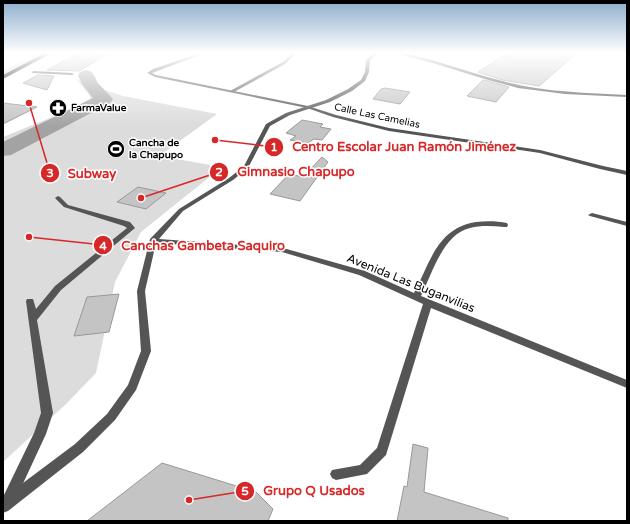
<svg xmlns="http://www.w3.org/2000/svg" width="630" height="524" font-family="'Varela Round',sans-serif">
	<rect width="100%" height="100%" fill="#fff"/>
	<path fill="#dcdcdc" d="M39 53H46L3 75V71Z
		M95 75 99 88 123 96 217 114 159 156 222 167 141 232 115 282 96 373 65 405 3 462V137L62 113 90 99V96L77 80Z"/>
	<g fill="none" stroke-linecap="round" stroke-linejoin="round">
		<path fill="#a3a3a3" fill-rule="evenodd" d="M86 70 92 72 97 82 113 99 110 103 11 155 3 156V142L93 98 82 84 78 75 80 72Z"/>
	</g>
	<path fill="#c4c4c4" stroke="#999" d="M78 53H109L79 71 47 70Z
		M508 53H577L539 86 502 80 478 72Z
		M38 75 54 76 47 90 23 83Z
		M483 80 488 81 509 87 496 102 467 96Z
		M385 88 410 92 400 104 373 99 381 89Z
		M3 103 37 107 3 124Z
		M302 120 323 124 320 127 331 129 322 140 314 139 308 143 290 140 296 136 286 133Z
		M322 157 328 162 300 201 270 194 289 174 303 177Z
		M138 187 166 193 146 209 117 202Z
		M119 294 109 332 74 336 87 297Z
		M413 444 428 448 424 492 508 518V521H397L404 486 407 487Z
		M162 463 256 492 273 509 268 521H87Z"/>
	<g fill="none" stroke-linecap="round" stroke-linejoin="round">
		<path fill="#555" fill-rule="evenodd" d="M33 71 72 73 74 74 72 75 32 73Z
			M58 196 60 197 68 205 130 222 135 228 61 290 37 320 53 413 46 434 13 505 8 506 3 505V497L34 433 41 413 26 301 27 299H33L36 309 55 286 127 228 124 226 64 207 55 198Z"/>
		<path fill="#555" fill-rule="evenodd" d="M292 53H296L285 64 234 92 230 91 283 62Z
			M374 53H378L370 60 369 72 365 81 352 91 330 102 290 115 270 126 248 168 233 180 183 211 159 239 283 248 365 271 414 293C430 263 437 228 476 222 486 221 497 221 507 223L508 225 507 227H504C493 226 481 225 470 228 443 234 432 274 421 296L627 380V388L431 308 386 455 367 474 336 480 332 478 330 474 332 470 360 465 377 448 423 304 359 275 282 252 156 243 145 291 151 351 136 390 115 420 83 452 8 511 3 513V498L75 444 107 414 128 385 141 351 137 291 150 239 179 209 229 178 244 166 266 124 286 113 326 100 348 89 361 80 365 72 366 60Z
			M396 53C408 53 420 57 432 60 456 67 479 75 502 81 543 92 585 93 627 95V97L565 94 518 88 488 80 436 64Z
			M592 213 627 222V226L590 216 588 215Z"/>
		<path fill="#555" fill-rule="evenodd" d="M200 53H205L152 73 156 75 308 106 336 115 389 128 540 150 603 166 627 171V175L600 169 540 153 389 131 333 117 307 108 155 77 147 73 153 69Z"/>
		<path fill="#000" fill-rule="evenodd" d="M45 53H52L3 79V75Z"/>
	</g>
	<linearGradient id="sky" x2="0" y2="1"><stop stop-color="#8cadcc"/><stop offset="0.42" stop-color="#fff"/><stop offset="1" stop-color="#fff" stop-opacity="0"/></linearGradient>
	<rect width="630" height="126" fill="url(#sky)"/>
	<defs>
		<symbol id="pharmacy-disc" viewBox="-11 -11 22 22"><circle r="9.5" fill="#000" stroke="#fff"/><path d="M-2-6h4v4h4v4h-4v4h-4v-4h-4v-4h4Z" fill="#fff"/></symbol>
		<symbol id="stadium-disc" viewBox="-11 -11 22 22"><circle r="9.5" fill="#000" stroke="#fff"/><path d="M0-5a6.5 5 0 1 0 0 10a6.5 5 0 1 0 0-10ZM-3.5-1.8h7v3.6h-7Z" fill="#fff"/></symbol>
	</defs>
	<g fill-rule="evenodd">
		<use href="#pharmacy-disc" x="48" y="98" width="20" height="20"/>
		<use href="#stadium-disc" x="106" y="139" width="20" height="20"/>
	</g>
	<g text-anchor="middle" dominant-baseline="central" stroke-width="3" stroke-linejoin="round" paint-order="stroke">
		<g font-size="10" font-weight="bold" fill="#000" stroke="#fff" text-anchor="start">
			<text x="71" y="108">FarmaValue</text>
			<text x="129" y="143">Cancha de<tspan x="129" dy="12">la Chapupo</tspan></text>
		</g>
		<g font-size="10" fill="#000" stroke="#fff">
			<text transform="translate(377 116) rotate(12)">Calle Las Camelias</text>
		</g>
		<g font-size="12" fill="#000" stroke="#fff">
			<text transform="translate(411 283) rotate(22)">Avenida Las Buganvilias</text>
		</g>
	</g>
	<path fill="none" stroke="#d62828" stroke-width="1.5" d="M215 140L274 147M141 198L219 172M29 103L50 173M29 237L103 245M189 500L245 491"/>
	<g fill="#d62828" stroke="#fff" stroke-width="1.5">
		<circle cx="215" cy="140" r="4"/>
		<circle cx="141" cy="198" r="4"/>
		<circle cx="29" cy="103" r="4"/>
		<circle cx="29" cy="237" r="4"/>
		<circle cx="189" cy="500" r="4"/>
		<circle cx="274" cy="147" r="10"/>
		<circle cx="219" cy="172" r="10"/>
		<circle cx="50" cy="173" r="10"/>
		<circle cx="103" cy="245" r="10"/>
		<circle cx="245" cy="491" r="10"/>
	</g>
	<g font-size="12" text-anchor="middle" font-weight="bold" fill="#fff">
		<text x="274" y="151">1</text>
		<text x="219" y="176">2</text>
		<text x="50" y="177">3</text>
		<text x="103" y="250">4</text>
		<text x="245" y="495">5</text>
	</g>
	<g font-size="13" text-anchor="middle" font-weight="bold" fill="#d62828" stroke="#fff" stroke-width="3" stroke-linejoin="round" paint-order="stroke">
		<text x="404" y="151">Centro Escolar Juan Ramón Jiménez</text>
		<text x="296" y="176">Gimnasio Chapupo</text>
		<text x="92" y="178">Subway</text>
		<text x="203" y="250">Canchas Gambeta Saquiro</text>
		<text x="314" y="495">Grupo Q Usados</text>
	</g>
	<rect width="630" height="524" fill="none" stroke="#000000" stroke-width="8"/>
</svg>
